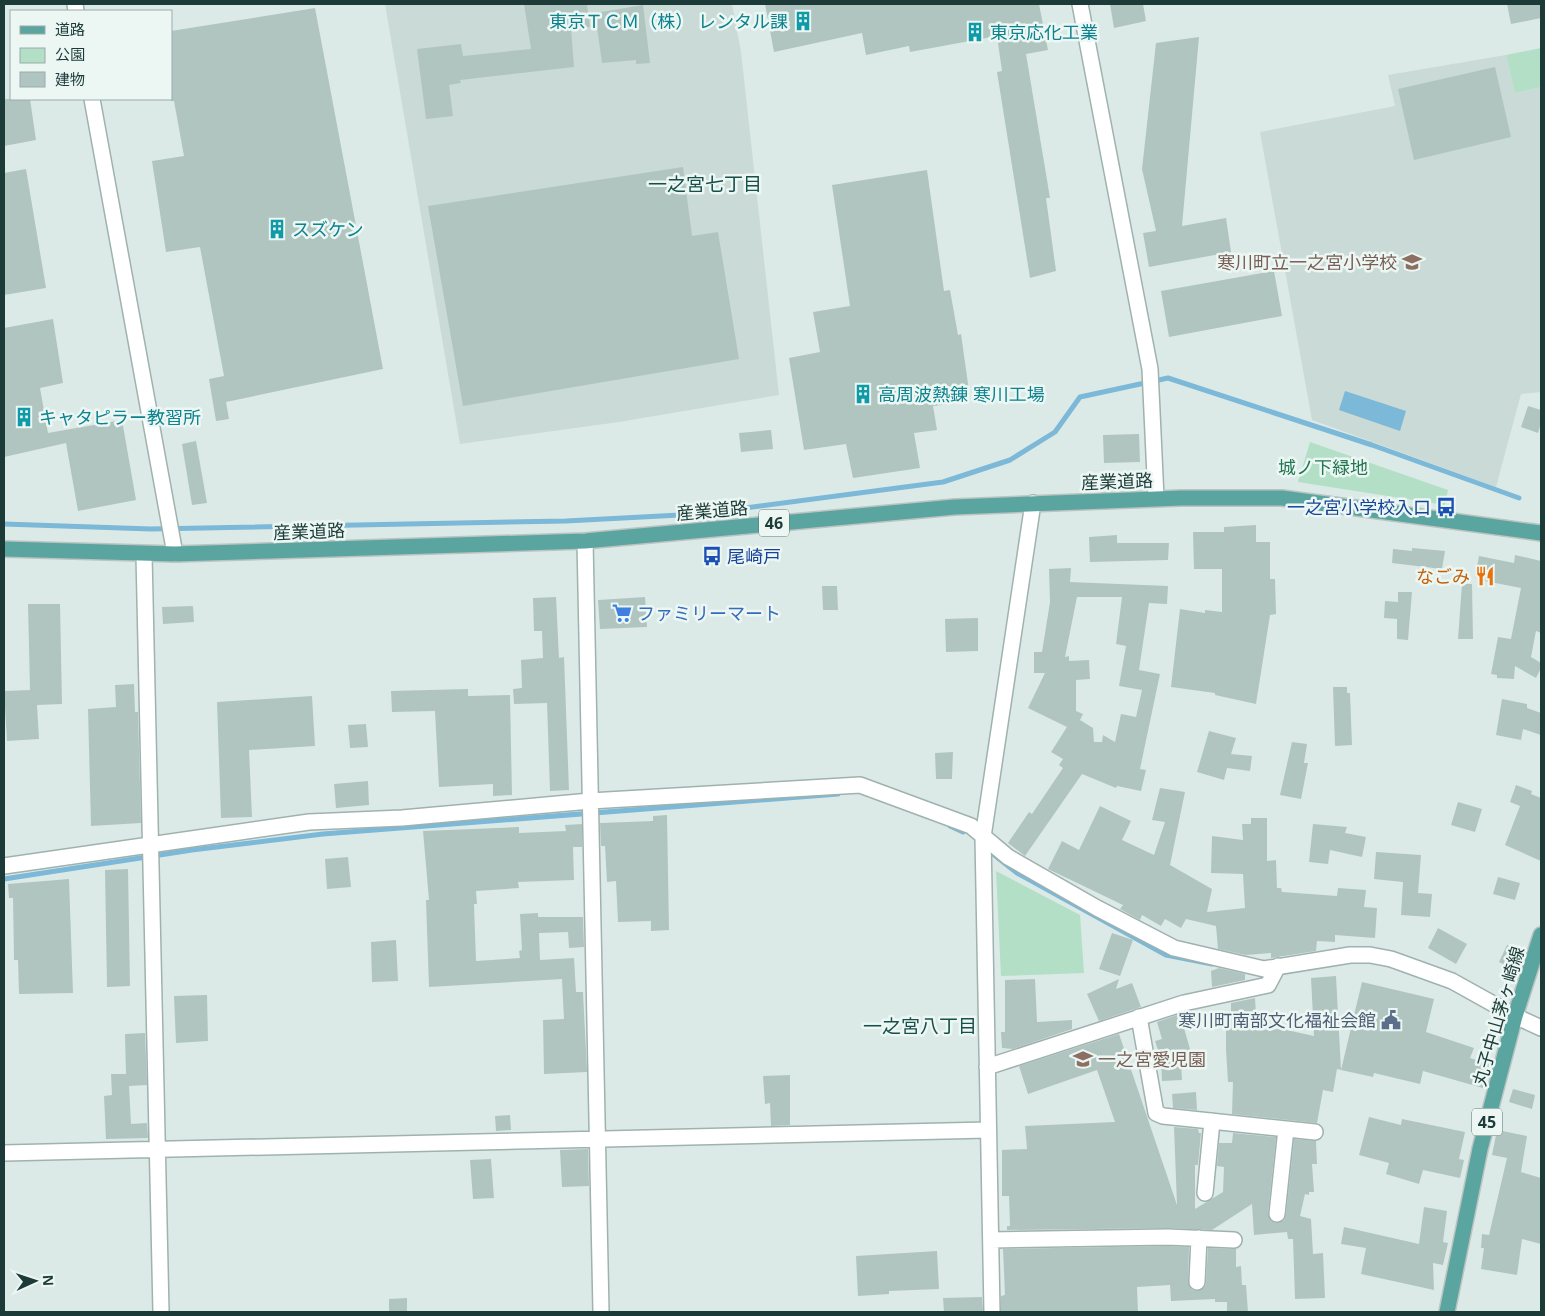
<svg xmlns="http://www.w3.org/2000/svg" width="1545" height="1316" font-family="'Open Sans','Noto Sans JP',sans-serif">
	<rect width="100%" height="100%" fill="#dceae7"/>
	<path fill="#cadad6" d="M385 4H732L741 52 779 395 619 422 460 444Z
		M1506 55 1515 93 1541 87V392L1521 394 1496 487 1312 420 1260 132 1395 106 1388 75Z"/>
	<path fill="#b2dfc6" d="M1541 48V87L1515 93 1506 55Z
		M1310 442 1448 490 1445 505 1298 482Z
		M996 871 1080 915 1084 973 1001 976Z"/>
	<path fill="#7cb8d7" d="M1345 391 1406 411 1400 431 1339 410Z"/>
	<g fill="none" stroke-linecap="round" stroke-linejoin="round">
		<path stroke="#7cb8d7" stroke-width="5" d="M4 524 151 529 566 521 699 514 943 482 1010 460 1055 432 1080 397 1168 378 1372 445 1519 498
			M950 826 963 832
			M993 854 1017 873 1166 955 1212 964
			M4 879 192 850 323 834 838 794"/>
	</g>
	<path fill="#b1c5c0" fill-rule="evenodd" d="M524 4H587L590 27 571 28 574 67 460 80 461 83 449 85 453 116 426 119 417 49 461 44 463 56 531 49Z
		M765 4H1039L1048 50 1026 54 1050 198H1046L1056 271 1030 278 997 72 1002 71 997 36 910 52 909 46 866 55 862 33 774 52Z
		M1110 4H1143L1146 21 1114 28Z
		M1507 4H1541V18L1511 24Z
		M643 5 650 63 636 64V60L602 63 595 13Z
		M315 8 383 369 226 402 229 419 216 421 209 379 224 376 200 247 166 252 152 161 184 156 174 101H171V31Z
		M1199 37 1182 226 1226 218 1231 252 1149 267 1143 233 1156 231 1142 169 1156 43Z
		M1495 67 1511 137 1414 160 1398 89Z
		M4 99H30L36 140 4 146Z
		M683 167 692 236 718 232 739 359 463 406 428 206Z
		M26 169 46 288 4 295V173Z
		M927 170 944 291 950 290 958 335 961 334 969 391 948 394 949 404 933 406 937 430 914 433 920 468 853 478 846 444 804 450 789 358 820 352 813 312 850 306 832 185Z
		M1274 271 1282 316 1169 337 1161 291Z
		M53 319 63 383 40 388 48 433 122 420 136 500 78 511 66 443 4 457V328Z
		M1528 406 1541 410V423L1538 433 1521 427Z
		M771 430 773 449 741 452 739 433Z
		M1139 434 1140 462 1104 463 1103 435Z
		M196 441 207 503 192 505 182 444Z
		M1256 525V542H1270V579H1275L1276 614 1270 615 1256 704 1215 695V693L1171 687 1180 609 1205 613V610L1222 612V569H1194L1193 532H1224V527Z
		M1117 535V543H1169L1168 560 1090 562 1089 537Z
		M1412 548 1445 551 1442 569 1392 563 1393 549 1412 551Z
		M1515 555 1541 561V633L1536 631 1531 657 1541 663V668L1536 678 1515 666 1514 679 1497 678V675L1491 674 1498 637 1511 639 1521 588 1485 581V573L1476 572 1479 556 1514 563Z
		M1071 568 1070 582 1168 586 1167 604 1149 603 1139 670 1160 674 1140 769 1146 770 1141 791 1117 786 1116 788 1082 774 1025 856 1008 843 1029 812 1032 814 1063 768 1059 765 1063 759 1051 752 1067 727 1028 708 1045 673H1034V652H1042L1050 602 1049 569ZM1077 597H1122L1116 644 1126 646 1119 686 1142 690 1136 717 1121 714 1115 742 1103 735 1102 742H1094L1093 728 1080 720 1083 714 1076 711V680L1090 679 1089 660 1069 661V656L1065 657Z
		M1462 584H1472L1473 639H1458Z
		M822 586H837L838 610H823Z
		M1398 592H1412L1408 640 1397 639V619L1384 618 1385 601 1398 602Z
		M556 597 559 658 564 657 569 790 550 791 547 703 514 704 513 689 522 688 521 660 543 658 542 631H534L533 598Z
		M645 597 647 627 600 629 598 600Z
		M28 604H60L62 704 37 705 39 739 7 741 4 691 30 690Z
		M193 606 194 622 163 624 162 607Z
		M978 618V651L946 652 945 619Z
		M134 684 135 712H138L141 823 91 826 88 709 116 707 115 685Z
		M1333 687H1347V693H1350L1352 745 1335 746Z
		M468 689V696L510 695 512 795 493 796V784L439 787 435 711 392 712 391 691Z
		M312 696 315 746 249 750 252 817 221 818 217 702Z
		M1502 699 1527 704V708L1541 713V735L1523 729 1521 740 1496 735Z
		M366 724 368 747 350 748 348 725Z
		M1209 731 1236 738 1231 754 1252 756 1250 771 1227 768 1224 780 1197 772Z
		M1292 742 1307 744 1304 763H1308L1301 799 1280 795Z
		M953 752 952 779H936L935 753Z
		M368 781 369 805 336 808 334 784Z
		M1516 785 1532 791 1531 794 1541 798V861L1505 845 1520 806 1510 802Z
		M1160 788 1185 792 1170 865 1212 889 1207 912 1245 908 1243 874 1211 873 1212 836 1243 840 1242 824H1251V818H1267V861L1276 860 1277 888H1281L1282 892 1337 896 1338 888 1366 890 1364 907 1377 908 1375 938 1335 935V942L1317 941 1316 951 1271 958V953L1246 955 1218 949 1216 926 1186 919 1181 928 1165 919 1161 926 1142 915 1140 920 1120 909 1123 905 1048 869 1062 841 1079 850 1100 806 1131 821 1122 840 1154 855 1165 822 1152 820Z
		M1458 802 1482 809 1475 832 1451 825Z
		M667 815 669 930 651 931V921L618 922 616 881 607 882 605 846H601L600 823 653 821V816Z
		M582 824V847H573L574 880 518 882 519 888 476 891 477 904H474L476 961 520 958 519 951 522 950 520 914 538 913V917H583L584 947 569 948 568 932 539 933 540 960 574 958 576 992H583L587 1072 544 1074 543 1020 564 1019 562 979 429 987 426 900H429L423 831 519 827V833L566 831 565 825Z
		M1313 824 1347 827 1345 833 1366 837 1362 857 1330 850 1328 864 1309 862Z
		M1376 852 1421 855 1418 893 1432 894 1430 917 1401 915 1403 882 1374 879Z
		M348 857 351 887 327 889 325 859Z
		M128 869 130 986 107 987 105 870Z
		M1498 877 1520 883 1515 900 1493 894Z
		M69 879 73 993 19 994 18 960H14L13 898H9L8 884Z
		M1438 928 1467 944 1456 964 1428 948Z
		M1112 933 1133 940 1120 976 1099 969Z
		M396 940 398 981 372 982 371 942Z
		M1507 945 1522 952 1513 969 1499 962Z
		M1219 968 1245 974V980L1212 987 1211 971Z
		M1336 976 1341 1070 1337 1069 1333 1092 1323 1090 1317 1123 1232 1114 1233 1082H1228L1226 1050V1017H1231V1003L1255 998 1257 1030 1282 1029 1314 1036 1311 978Z
		M1035 979 1037 1022 1072 1020V1029L1013 1049 1002 1048 1001 1032H1005V980Z
		M1119 979 1116 989 1132 983 1141 1007 1099 1021 1087 994Z
		M1362 982 1434 999 1426 1032 1474 1048 1470 1058 1490 1064 1483 1088 1423 1071 1420 1084 1374 1073 1373 1077 1341 1070Z
		M207 995 208 1041 176 1043 174 996Z
		M1180 1014 1194 1063H1181L1182 1080 1162 1081 1161 1059 1155 1041 1162 1039 1157 1022Z
		M145 1033 147 1085 129 1086 131 1124 147 1123 148 1138 106 1139 104 1096 112 1095 111 1074H126L125 1034Z
		M1119 1034 1177 1205 1174 1127 1198 1129 1199 1133H1201L1198 1165H1195V1209L1223 1192 1224 1167 1217 1166 1219 1143H1232L1233 1133 1276 1137 1268 1213 1271 1221 1276 1223 1284 1220 1286 1215 1294 1139 1316 1141 1317 1164H1312L1314 1192H1309V1195L1305 1194 1300 1216 1311 1219 1313 1254 1323 1253 1325 1298 1295 1299 1293 1239H1288L1287 1232 1254 1235 1252 1204 1212 1230 1168 1228 1007 1230V1226H1010L1009 1196H1002V1150L1027 1149 1025 1126 1115 1122 1097 1070 1028 1094 1019 1066Z
		M790 1075V1125L771 1126 770 1103 765 1104 763 1076Z
		M1513 1089 1535 1095 1532 1109 1509 1102Z
		M1196 1092 1197 1110 1173 1108 1172 1094Z
		M510 1115 511 1130 496 1131 495 1116Z
		M1369 1117 1401 1125 1402 1119 1465 1132 1459 1159 1464 1160 1460 1178 1423 1170 1419 1184 1386 1174 1389 1163 1359 1155Z
		M1497 1130 1527 1136 1521 1172 1541 1178V1244L1522 1239 1517 1275 1481 1269 1484 1248H1481L1482 1234 1489 1235 1507 1158 1492 1155Z
		M588 1149 589 1186 562 1187 560 1150Z
		M491 1159 494 1198 473 1199 470 1160Z
		M1424 1207 1447 1211 1443 1242 1448 1243 1443 1265 1433 1263 1434 1290 1361 1274 1366 1248 1341 1244 1344 1227 1419 1244Z
		M1168 1246 1189 1247 1188 1282 1192 1290 1197 1291 1205 1287 1206 1283 1208 1248 1236 1249V1267L1241 1266 1242 1285H1246L1248 1312H1227V1302H1215V1299L1171 1301 1170 1285 1137 1287 1138 1312H1001V1296L1005 1295 1003 1249Z
		M937 1251 939 1289 889 1291V1294L858 1296 856 1256Z
		M982 1297 983 1312H944L943 1298Z
		M407 1298V1312H389V1299Z"/>
	<g fill="none" stroke-linecap="round" stroke-linejoin="round">
		<defs>
			<path id="minor" d="M75 4 76 11
				M92 99 175 554
				M585 541 601 1312
				M144 555 161 1312
				M4 866 309 822 402 818 590 801 860 785 971 826 1008 857 1097 908 1174 948 1264 969 1350 955H1370L1391 959 1452 981 1515 1016 1541 1028
				M1139 1017 1156 1113 1163 1116 1315 1132
				M987 1067 1184 1003 1268 985 1278 966
				M4 1153 988 1130
				M1205 1193 1212 1121
				M1277 1214 1286 1129
				M991 1240 1168 1237 1234 1240
				M1197 1282 1199 1238
				M992 1312 983 837 1033 503"/>
			<path id="tertiary" d="M1080 4 1150 369 1156 498"/>
			<path id="primary" d="M4 549 175 554 585 541 955 507 1181 498H1282L1541 533
				M1447 1312 1480 1149 1515 1016 1541 935"/>
		</defs>
		<use href="#minor" stroke="#9fb2af" stroke-width="18"/>
		<use href="#tertiary" stroke="#9fb2af" stroke-width="18"/>
		<use href="#primary" stroke="#bbc4c3" stroke-width="18"/>
		<use href="#minor" stroke="#fff" stroke-width="15"/>
		<use href="#tertiary" stroke="#fff" stroke-width="15"/>
		<use href="#primary" stroke="#5ba5a0" stroke-width="15"/>
	</g>
	<defs>
		<symbol id="building-bare" viewBox="-9 -9 18 18"><path d="M-4-6H4V6H1V3H-1V6H-4ZM-2.5-4.3h1.7v1.8h-1.7ZM.8-4.3h1.7v1.8H.8ZM-2.5-1h1.7V.8h-1.7ZM.8-1h1.7V.8H.8Z" fill="#0f9aa8" stroke="#ecf7f4" stroke-width="2.5" paint-order="stroke"/></symbol>
		<symbol id="school-bare" viewBox="-9 -9 18 18"><path d="M0-5L7-2L0 1L-7-2ZM-4 1L0 2.5L4 1V4Q0 6-4 4Z" fill="#8d6e63" stroke="#ecf7f4" stroke-width="2.5" paint-order="stroke"/></symbol>
		<symbol id="bus-bare" viewBox="-9 -9 18 18"><path d="M-5-6H5V4H4V6H2V4H-2V6H-4V4H-5ZM-3.5-4V0h7V-4ZM-3.5 1.2v1.5H-2V1.2ZM2 1.2v1.5H3.5V1.2Z" fill="#1a4fb4" stroke="#ecf7f4" stroke-width="2.5" paint-order="stroke"/></symbol>
		<symbol id="restaurant-bare" viewBox="-9 -9 18 18"><path d="M-5-6h1v4h1v-4h1v4h1v-4h1v5L-1.5 .5V6h-2V.5L-5-1ZM5-6V6H3V1.5H1.5Q1.5-4 5-6Z" fill="#e8710a" stroke="#ecf7f4" stroke-width="2.5" paint-order="stroke"/></symbol>
		<symbol id="supermarket-bare" viewBox="-9 -9 18 18"><path d="M-6-5.5h2.5l.6 2H6L4.5 2H-2.5L-4.4-4H-6ZM-1.5 3.2a1.3 1.3 0 1 0 .1 0ZM3 3.2a1.3 1.3 0 1 0 .1 0Z" fill="#3f7fe0" stroke="#ecf7f4" stroke-width="2.5" paint-order="stroke"/></symbol>
		<symbol id="civic-bare" viewBox="-9 -9 18 18"><path d="M-.6-6.5H3V-4.5H.6V-3L4-1V1h2V6H-6V1h2V-1L-.6-3ZM-1.2 2.5V6h2.4V2.5Z" fill="#5c6f8a" stroke="#ecf7f4" stroke-width="2.5" paint-order="stroke"/></symbol>
	</defs>
	<g fill-rule="evenodd">
		<use href="#building-bare" x="789" y="7" width="28" height="28"/>
		<use href="#building-bare" x="961" y="18" width="28" height="28"/>
		<use href="#building-bare" x="263" y="215" width="28" height="28"/>
		<use href="#school-bare" x="1398" y="248" width="28" height="28"/>
		<use href="#building-bare" x="849" y="380" width="28" height="28"/>
		<use href="#building-bare" x="10" y="403" width="28" height="28"/>
		<use href="#bus-bare" x="1432" y="493" width="28" height="28"/>
		<use href="#bus-bare" x="698" y="542" width="28" height="28"/>
		<use href="#restaurant-bare" x="1471" y="562" width="28" height="28"/>
		<use href="#supermarket-bare" x="608" y="599" width="28" height="28"/>
		<use href="#civic-bare" x="1377" y="1006" width="28" height="28"/>
		<use href="#school-bare" x="1069" y="1045" width="28" height="28"/>
	</g>
	<g text-anchor="middle" dominant-baseline="central" stroke-width="5" stroke-linejoin="round" paint-order="stroke">
		<g fill="#ecf7f4" stroke="#5a7370" stroke-width="1">
			<rect x="759" y="509.5" width="30" height="27" rx="4"/>
			<rect x="1472" y="1108.5" width="30" height="27" rx="4"/>
		</g>
		<g font-size="16" font-weight="bold" fill="#1c3b38">
			<text x="774" y="523">46</text>
			<text x="1487" y="1122">45</text>
		</g>
		<g font-size="18" fill="#0d838f" stroke="#ecf7f4" text-anchor="start">
			<text x="788" y="21" text-anchor="end">東京ＴＣＭ（株） レンタル課</text>
			<text x="990" y="32">東京応化工業</text>
			<text x="292" y="229">スズケン</text>
			<text x="878" y="394">高周波熱錬 寒川工場</text>
			<text x="39" y="417">キャタピラー教習所</text>
		</g>
		<g font-size="18" fill="#785e54" stroke="#ecf7f4" text-anchor="end">
			<text x="1397" y="262">寒川町立一之宮小学校</text>
			<text x="1098" y="1059" text-anchor="start">一之宮愛児園</text>
		</g>
		<g font-size="18" fill="#237652" stroke="#ecf7f4">
			<text x="1323" y="467">城ノ下緑地</text>
		</g>
		<g font-size="18" fill="#1c3b38" stroke="#ecf7f4">
			<text transform="translate(1117 481) rotate(-2)">産業道路</text>
			<text transform="translate(712 510) rotate(-5)">産業道路</text>
			<text transform="translate(309 531) rotate(-2)">産業道路</text>
			<text transform="translate(1498 1016) rotate(-74)">丸子中山茅ヶ崎線</text>
		</g>
		<g font-size="18" fill="#164399" stroke="#ecf7f4" text-anchor="end">
			<text x="1431" y="507">一之宮小学校入口</text>
			<text x="727" y="556" text-anchor="start">尾崎戸</text>
		</g>
		<g font-size="18" fill="#c56008" stroke="#ecf7f4" text-anchor="end">
			<text x="1470" y="576">なごみ</text>
		</g>
		<g font-size="18" fill="#366cbe" stroke="#ecf7f4" text-anchor="start">
			<text x="637" y="613">ファミリーマート</text>
		</g>
		<g font-size="18" fill="#4e5e75" stroke="#ecf7f4" text-anchor="end">
			<text x="1376" y="1020">寒川町南部文化福祉会館</text>
		</g>
		<g font-size="19" fill="#174f4b" stroke="#ecf7f4">
			<text x="705" y="184">一之宮七丁目</text>
			<text x="920" y="1026">一之宮八丁目</text>
		</g>
	</g>
	<rect width="1545" height="1316" fill="none" stroke="#1c3b38" stroke-width="10"/>
	<rect x="10" y="10" width="162" height="90" fill="#ecf7f4" stroke="#99aca9"/>
	<rect x="20" y="26" width="25" height="8" fill="#5ba5a0" stroke="#99aca9"/>
	<text x="55" y="35" font-size="15" fill="#1c3b38">道路</text>
	<rect x="20" y="48" width="25" height="15" fill="#b2dfc6" stroke="#99aca9"/>
	<text x="55" y="60" font-size="15" fill="#1c3b38">公園</text>
	<rect x="20" y="72" width="25" height="15" fill="#b1c5c0" stroke="#99aca9"/>
	<text x="55" y="85" font-size="15" fill="#1c3b38">建物</text>
	<g transform="translate(35 1281) rotate(87)" stroke="#ecf7f4" stroke-width="4" paint-order="stroke">
	<path d="M0-4L9 19L0 12L-9 19Z" fill="#1c3b38"/>
	<text y="-8" font-size="14" font-weight="bold" text-anchor="middle" fill="#1c3b38">N</text>
	</g>
</svg>
